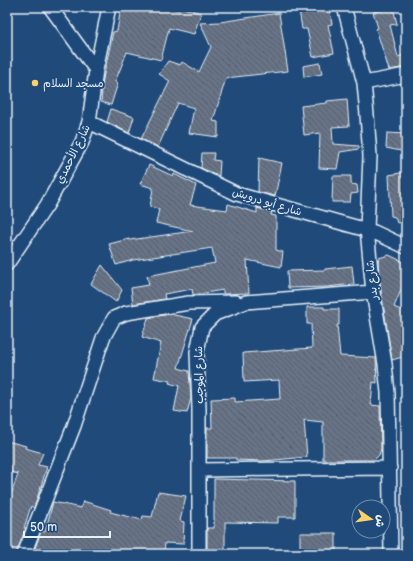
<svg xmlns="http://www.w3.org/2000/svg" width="413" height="561" font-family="'Balsamiq Sans','Playpen Sans Arabic',sans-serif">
	<defs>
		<pattern id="building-back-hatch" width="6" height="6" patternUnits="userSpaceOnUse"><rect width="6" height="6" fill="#677387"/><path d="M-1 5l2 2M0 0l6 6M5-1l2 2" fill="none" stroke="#565e68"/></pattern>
	</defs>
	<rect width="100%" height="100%" fill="#1f4a7a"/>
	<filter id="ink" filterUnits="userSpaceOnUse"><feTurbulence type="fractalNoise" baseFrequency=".025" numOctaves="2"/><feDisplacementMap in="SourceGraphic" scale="8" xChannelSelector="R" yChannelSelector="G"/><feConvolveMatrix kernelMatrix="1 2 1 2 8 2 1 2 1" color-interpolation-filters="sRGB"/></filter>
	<g filter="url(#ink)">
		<path fill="url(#building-back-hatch)" stroke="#e8f1f8" d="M121 7H164L179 10 180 7 201 13 194 34 169 28 161 60 127 52 115 82 118 83 111 105 101 102 103 79 113 32 117 31Z
			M314 7H329L332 24 328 25 334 53 313 57 307 29H302L299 10Z
			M383 7H393L397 24 390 25 398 57 403 55 406 67 389 70 376 29 378 28 373 12 384 10Z
			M279 13 288 71 226 78 213 121 218 122V137L189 133 194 108 178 103 158 147 141 139 170 81 159 74 168 61 180 65 182 62 199 72 211 47 200 23 220 22Z
			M320 63 322 74 304 77 303 66Z
			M347 99 349 126 332 127 333 144 359 146V149L340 152 337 169 319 168 320 133 304 135 301 106 327 103V101Z
			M111 109 134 117 129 133 107 122Z
			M387 133 406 134V152L386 148Z
			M202 153H214L213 160 220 161 219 176 201 168Z
			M259 158 282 163 275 196 258 192Z
			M149 165 173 176 174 174 196 185 190 205 227 210 228 204 257 213V208L272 212 271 215 276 216V250L283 252 281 267 247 260 249 293 223 294V290L193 295 192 289 164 294 165 299 133 304 131 288 149 285 147 276 215 263 212 248 133 260 116 265 109 244 129 239 130 240 193 231 156 223 159 209 150 207 153 188 140 184Z
			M406 172V222L397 223 395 217 391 216 389 175Z
			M333 176H351V184L357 185 358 193 351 194 350 202H332Z
			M389 255 406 263V278L394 307 406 312V356L392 360 381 291 378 262 379 258Z
			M102 265 122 290 116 302 91 284Z
			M352 266 354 284 327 287 288 288 287 271 325 270V269Z
			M307 307H324V309H339V325H337L340 356 376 358 377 383 373 382 371 405 380 406 381 449 379 455 374 460H323V422L304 420 307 457 263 461 236 460V458H207V428H212L211 399 235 398V402L280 399 279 380 244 382 243 353 312 348 311 324H307Z
			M170 314 193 319 178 368 189 371 191 398 187 413 174 411 179 386 169 383 170 381 154 378 161 343 142 337 148 318Z
			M7 441 26 446 25 448 43 453 38 465 47 467 34 508 31 506 24 528H26L16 554H7V506L18 474 7 471Z
			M214 479 295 481V517H278V523L225 522V554H207V528H214Z
			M158 492 186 496 180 521 184 522 183 544 165 543 164 554H33L41 531 45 532 53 502 81 508 83 501 111 510 110 512 142 520 143 516 152 517Z
			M300 533H336V554H300Z"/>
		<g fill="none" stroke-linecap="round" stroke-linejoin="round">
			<defs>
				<path id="minor" d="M50 7 96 70
					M344 7 364 83 367 115 370 156 367 229 373 292 385 364 388 393 391 554
					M364 83 406 75
					M89 122 237 194 374 232 406 247
					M7 264 47 205 82 142 89 122 96 70 109 7
					M199 470 390 468
					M24 554 74 426 103 338 114 318 126 313 189 303 236 302
					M199 554V409L197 352 202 327 215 314 246 302 373 292"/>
			</defs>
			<use href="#minor" stroke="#e8f1f8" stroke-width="16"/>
			<use href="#minor" stroke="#1f4a7a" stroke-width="13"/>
		</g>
	</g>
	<circle fill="#ffd166" stroke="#1f4a7a" stroke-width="1.5" cx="35" cy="83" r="4"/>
	<g text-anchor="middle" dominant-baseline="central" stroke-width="4" stroke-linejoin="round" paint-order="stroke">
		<g font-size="11" fill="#e8f1f8" stroke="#1f4a7a" text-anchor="start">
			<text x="43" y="83">مسجد السلام</text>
		</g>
		<g font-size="11" fill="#e8f1f8" stroke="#1f4a7a">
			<text transform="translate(73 154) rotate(-64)">شارع الأحمدي</text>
			<text transform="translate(267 202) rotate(17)">شارع أبو درويش</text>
			<text transform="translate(372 280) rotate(-96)">شارع بدر</text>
			<text transform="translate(199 375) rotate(-91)">شارع الموجب</text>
		</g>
	</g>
	<rect width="413" height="561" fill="none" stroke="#1f4a7a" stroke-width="24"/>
	<rect x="12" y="12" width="389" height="537" fill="none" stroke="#e8f1f8" stroke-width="1.5" filter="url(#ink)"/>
	<g transform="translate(371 519) rotate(103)"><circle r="19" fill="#1f4a7a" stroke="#6f8dac"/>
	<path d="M0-3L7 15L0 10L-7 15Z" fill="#ffd166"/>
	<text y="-6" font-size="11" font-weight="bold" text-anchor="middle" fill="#e8f1f8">ش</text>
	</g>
	<path d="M24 531v6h86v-6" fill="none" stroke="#e8f1f8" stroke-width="2"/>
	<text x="30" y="531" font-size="12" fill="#e8f1f8" stroke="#1f4a7a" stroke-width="3" paint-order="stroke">50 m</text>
</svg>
